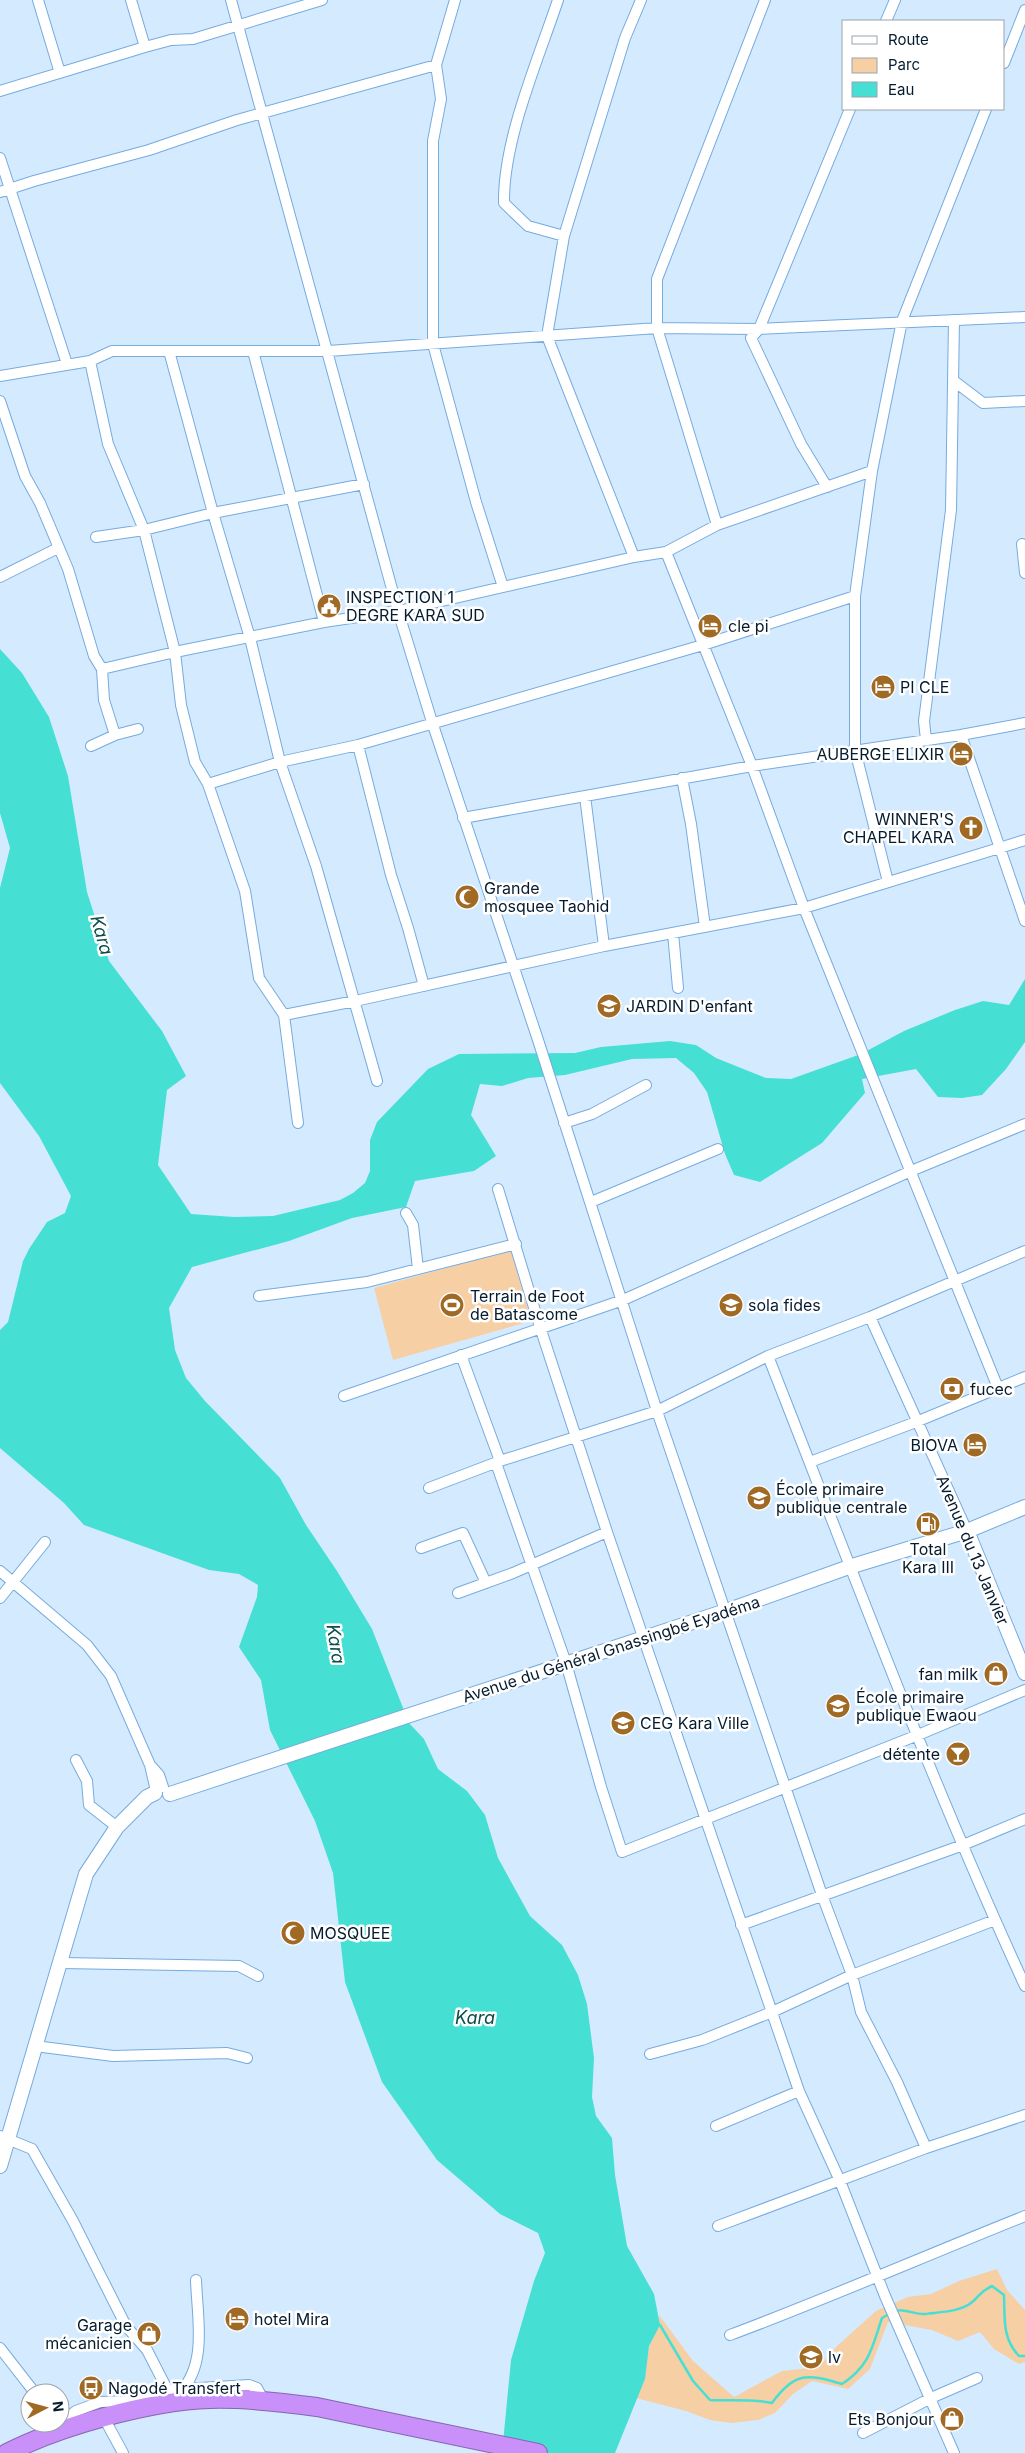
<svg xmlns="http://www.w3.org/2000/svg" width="1025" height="2453" font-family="Inter,sans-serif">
	<rect width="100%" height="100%" fill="#d4eaff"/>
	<path fill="#f6cfa5" d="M511 1250 531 1321 393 1360 374 1288Z
		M997 2269 1007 2290 1025 2310V2362L1019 2364 994 2349 980 2332 958 2341 932 2330 888 2322 870 2369 848 2389 812 2381 793 2394 775 2413 758 2420 731 2423 710 2420 686 2411 636 2398C644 2380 645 2367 649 2348 652 2336 660 2329 659 2315L693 2361 734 2397 782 2371 819 2367 837 2346 876 2311 908 2297 931 2294 959 2281Z"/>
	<path fill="#46dfd4" d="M0 649 22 673 49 717 68 776 87 892 109 961 162 1031 186 1076 167 1090 158 1165 191 1214 234 1217 273 1216 340 1200 353 1193 365 1183 370 1171V1140L377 1122 428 1069 459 1054 575 1053 601 1047 670 1041 696 1045 716 1058 766 1078 791 1079 861 1054 904 1031 955 1010 983 1001 1009 1005 1025 979V1042L1006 1069 982 1095 962 1098 938 1097 916 1069 862 1079 865 1093 822 1143 760 1182 734 1175 725 1154 707 1092 694 1073 676 1058 632 1059 565 1075 528 1078 502 1086 480 1084 471 1115 496 1156 474 1171 415 1181 406 1207 352 1218 289 1241 192 1267 169 1308 175 1350 186 1378 205 1401 280 1478 306 1525 337 1571 372 1629 409 1723 424 1739 438 1769 467 1791 485 1815 498 1858 530 1916 562 1945 578 1975 587 2004 594 2058 592 2097 596 2116 612 2138 615 2175 627 2246 654 2294 660 2325 649 2346 645 2379 615 2453H502L511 2360 534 2281 545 2253 538 2233 500 2214 437 2160 382 2082 345 1982 333 1873 315 1821 270 1730 261 1680 239 1647 257 1597 258 1585 239 1574 209 1570 84 1525 64 1503 0 1448V1330L8 1322 23 1261 29 1249 47 1222 65 1213 71 1196 39 1136 0 1083V888L10 848 0 813Z"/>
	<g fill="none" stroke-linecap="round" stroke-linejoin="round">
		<path stroke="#46dfd4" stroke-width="2.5" d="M894 2312C903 2307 914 2315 925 2314 939 2312 959 2312 971 2303 980 2296 979 2292 992 2286L1004 2295C1005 2319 1002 2338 1019 2356H1025
			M660 2325 693 2381 710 2400C726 2401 758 2399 772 2403 795 2371 808 2374 842 2384 870 2366 872 2347 882 2318L889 2314"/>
		<defs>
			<path id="street" d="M38 0 60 73
				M131 0 145 47
				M231 0 398 611 432 722 538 1040 657 1411 822 1895 852 1975 861 2012 897 2082 926 2148
				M455 0 436 65 441 99 433 141V344L476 502 503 587
				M558 0C538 60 503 140 504 203L528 226 564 236
				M886 21 895 0
				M1004 63 1025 10
				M0 91 145 47 171 40 193 39 322 0
				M0 158 67 364
				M0 192 34 181 149 150 237 120 436 65
				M169 351 213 513 250 638 280 762 316 866 377 1081
				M253 351 324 622
				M90 361 108 444 144 530 175 652 181 705 195 762 208 784 245 891 259 978 284 1015 298 1123
				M0 376 90 361 112 351H328L657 328 759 329 1025 317
				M954 381 983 403 1025 401
				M0 401 25 476 40 503 68 569 94 656 102 669 104 700 115 735
				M827 487 801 444 751 338 759 329 850 109
				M717 525 657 328V279L765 0
				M96 537 144 530 213 513 364 484
				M1022 544 1025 573
				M666 552 717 525 872 471
				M634 557 547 336 564 236 625 38 641 0
				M0 577 58 548
				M102 669 175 652 324 622 398 611 634 557 666 552 752 766 804 908 998 1388
				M961 735 1025 921
				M926 740 924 721 951 510 954 320
				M358 745 391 875 408 928 424 986
				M91 746 115 735 138 729
				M682 778 691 824 705 927
				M208 784 280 762 358 745 703 645 855 596
				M585 796 604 946
				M463 818 752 766 961 735 1025 723
				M888 882 855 750V596L872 471 902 321 986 109
				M673 933 678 988
				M284 1015 355 1001 604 946 804 908 1025 840
				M564 1123 592 1114 646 1085
				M498 1189 540 1327 607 1532 799 2091 840 2181 885 2296 954 2453
				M591 1202 718 1149
				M406 1213 413 1225 418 1269
				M259 1296 367 1282 516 1244
				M870 1317 967 1531
				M461 1355 500 1461
				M768 1356C851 1567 930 1780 1025 1986
				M344 1396 623 1300 911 1171 1025 1124
				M810 1462 916 1422 1025 1377
				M496 1463 566 1663
				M429 1488 500 1461 657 1411 768 1356 870 1317 1025 1251
				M421 1548 463 1533 486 1583
				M0 1571 87 1645 111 1676 150 1765 156 1791
				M458 1593 513 1573 607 1532
				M0 1598 45 1542
				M566 1663 601 1787 622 1852 918 1735 1025 1690
				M76 1760 87 1781 89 1805 117 1827
				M151 1766 159 1775 163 1787
				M741 1925 963 1845 1025 1819
				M61 1963 239 1966 258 1976
				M35 2046 113 2056 227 2053 247 2058
				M650 2054 702 2040 772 2012 852 1975 995 1920
				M716 2126 799 2091
				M0 2136 32 2149 73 2221 126 2326 147 2350 167 2389
				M718 2226 926 2148 1025 2115
				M730 2335C829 2298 927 2255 1025 2216
				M0 2348 35 2393
				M183 2389 249 2385 257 2388 264 2401
				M180 2392C208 2364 197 2316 196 2280
				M104 2418 123 2453
				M57 2426 76 2411 100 2402 127 2401 167 2389 180 2392 186 2401
				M863 2433 931 2398 977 2378"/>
			<path id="secondary" d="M967 1531 1025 1673
				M170 1794 726 1611 849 1567 967 1531 1025 1507
				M0 2166 86 1874 117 1827 147 1797 155 1793"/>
			<path id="highway" d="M7 2453C60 2426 150 2401 210 2399 246 2398 281 2402 317 2407L538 2453"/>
		</defs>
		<use href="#street" stroke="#76abde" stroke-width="12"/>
		<use href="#secondary" stroke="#76abde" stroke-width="16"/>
		<use href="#highway" stroke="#8467b1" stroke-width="20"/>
		<use href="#street" stroke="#fff" stroke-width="10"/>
		<use href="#secondary" stroke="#fff" stroke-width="14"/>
		<use href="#highway" stroke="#c890f8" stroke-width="18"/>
	</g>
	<defs>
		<symbol id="civic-disc" viewBox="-11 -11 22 22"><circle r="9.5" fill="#a06924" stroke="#fff"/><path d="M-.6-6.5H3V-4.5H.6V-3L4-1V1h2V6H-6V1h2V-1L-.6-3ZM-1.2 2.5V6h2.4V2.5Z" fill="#fff"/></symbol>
		<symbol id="hotel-disc" viewBox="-11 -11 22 22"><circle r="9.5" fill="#a06924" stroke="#fff"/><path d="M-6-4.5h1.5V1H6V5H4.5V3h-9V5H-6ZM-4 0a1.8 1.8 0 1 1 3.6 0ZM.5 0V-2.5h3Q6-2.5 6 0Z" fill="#fff"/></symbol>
		<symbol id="church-disc" viewBox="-11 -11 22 22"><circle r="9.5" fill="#a06924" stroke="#fff"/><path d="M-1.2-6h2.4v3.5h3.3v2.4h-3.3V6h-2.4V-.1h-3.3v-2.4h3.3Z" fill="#fff"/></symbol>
		<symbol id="mosque-disc" viewBox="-11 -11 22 22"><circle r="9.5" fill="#a06924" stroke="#fff"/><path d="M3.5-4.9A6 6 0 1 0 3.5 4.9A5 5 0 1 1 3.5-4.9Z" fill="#fff"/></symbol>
		<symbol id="school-disc" viewBox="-11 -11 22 22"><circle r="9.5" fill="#a06924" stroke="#fff"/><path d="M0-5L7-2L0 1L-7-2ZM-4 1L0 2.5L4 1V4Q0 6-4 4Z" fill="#fff"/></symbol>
		<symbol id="stadium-disc" viewBox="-11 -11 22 22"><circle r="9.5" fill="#a06924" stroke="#fff"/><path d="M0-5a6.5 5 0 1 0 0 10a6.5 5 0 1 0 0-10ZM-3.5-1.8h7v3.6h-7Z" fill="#fff"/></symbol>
		<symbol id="bank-disc" viewBox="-11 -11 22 22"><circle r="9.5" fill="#a06924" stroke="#fff"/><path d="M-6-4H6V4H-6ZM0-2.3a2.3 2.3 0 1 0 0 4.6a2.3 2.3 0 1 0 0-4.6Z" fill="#fff"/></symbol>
		<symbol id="fuel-disc" viewBox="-11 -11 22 22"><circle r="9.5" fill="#a06924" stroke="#fff"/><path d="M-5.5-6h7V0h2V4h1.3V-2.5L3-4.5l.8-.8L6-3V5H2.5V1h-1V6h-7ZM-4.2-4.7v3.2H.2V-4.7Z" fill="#fff"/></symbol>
		<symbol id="shop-disc" viewBox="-11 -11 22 22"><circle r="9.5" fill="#a06924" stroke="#fff"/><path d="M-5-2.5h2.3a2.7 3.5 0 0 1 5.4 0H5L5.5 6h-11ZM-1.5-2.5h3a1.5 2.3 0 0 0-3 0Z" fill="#fff"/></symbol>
		<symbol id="bar-disc" viewBox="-11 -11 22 22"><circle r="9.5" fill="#a06924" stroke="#fff"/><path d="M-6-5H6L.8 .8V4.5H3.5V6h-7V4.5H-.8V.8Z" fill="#fff"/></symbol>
		<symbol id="bus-disc" viewBox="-11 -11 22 22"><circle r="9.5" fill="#a06924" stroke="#fff"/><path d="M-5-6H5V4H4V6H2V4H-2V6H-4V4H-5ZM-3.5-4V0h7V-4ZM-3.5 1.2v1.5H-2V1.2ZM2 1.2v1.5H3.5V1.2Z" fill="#fff"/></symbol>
	</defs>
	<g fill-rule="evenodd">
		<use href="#civic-disc" x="315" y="592" width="28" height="28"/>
		<use href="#hotel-disc" x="696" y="612" width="28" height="28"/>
		<use href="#hotel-disc" x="869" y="673" width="28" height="28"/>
		<use href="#hotel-disc" x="947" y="740" width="28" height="28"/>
		<use href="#church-disc" x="957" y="814" width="28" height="28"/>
		<use href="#mosque-disc" x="453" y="883" width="28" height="28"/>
		<use href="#school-disc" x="595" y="992" width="28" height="28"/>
		<use href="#stadium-disc" x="438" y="1291" width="28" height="28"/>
		<use href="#school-disc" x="717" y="1291" width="28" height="28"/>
		<use href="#bank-disc" x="938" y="1375" width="28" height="28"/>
		<use href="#hotel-disc" x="961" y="1431" width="28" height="28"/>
		<use href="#school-disc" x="745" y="1484" width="28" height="28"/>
		<use href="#fuel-disc" x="914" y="1510" width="28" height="28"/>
		<use href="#shop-disc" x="982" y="1660" width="28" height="28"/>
		<use href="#school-disc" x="824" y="1692" width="28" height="28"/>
		<use href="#school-disc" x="609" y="1709" width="28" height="28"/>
		<use href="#bar-disc" x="944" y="1740" width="28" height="28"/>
		<use href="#mosque-disc" x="279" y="1919" width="28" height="28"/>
		<use href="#hotel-disc" x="223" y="2305" width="28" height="28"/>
		<use href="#shop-disc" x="135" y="2320" width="28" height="28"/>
		<use href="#school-disc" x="797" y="2343" width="28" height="28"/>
		<use href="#bus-disc" x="77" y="2374" width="28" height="28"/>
		<use href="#shop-disc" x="938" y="2405" width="28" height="28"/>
	</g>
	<g text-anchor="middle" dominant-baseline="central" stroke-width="5" stroke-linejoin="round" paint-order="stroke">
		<g font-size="16" fill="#051b2e" stroke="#fff" text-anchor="start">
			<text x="346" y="597">INSPECTION 1<tspan x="346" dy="18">DEGRE KARA SUD</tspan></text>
			<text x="728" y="626">cle pi</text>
			<text x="900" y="687">PI CLE</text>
			<text x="944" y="754" text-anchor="end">AUBERGE ELIXIR</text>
			<text x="954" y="819" text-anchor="end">WINNER'S<tspan x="954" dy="18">CHAPEL KARA</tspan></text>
			<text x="484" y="888">Grande<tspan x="484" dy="18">mosquee Taohid</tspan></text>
			<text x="626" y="1006">JARDIN D'enfant</text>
			<text x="470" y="1296">Terrain de Foot<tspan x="470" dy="18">de Batascome</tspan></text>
			<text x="748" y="1305">sola fides</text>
			<text x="970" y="1389">fucec</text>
			<text x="958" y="1445" text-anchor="end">BIOVA</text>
			<text x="776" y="1489">École primaire<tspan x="776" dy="18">publique centrale</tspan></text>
			<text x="928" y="1549" text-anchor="middle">Total<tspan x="928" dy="18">Kara III</tspan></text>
			<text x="978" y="1674" text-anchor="end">fan milk</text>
			<text x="856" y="1697">École primaire<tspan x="856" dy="18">publique Ewaou</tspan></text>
			<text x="640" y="1723">CEG Kara Ville</text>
			<text x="940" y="1754" text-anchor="end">détente</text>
			<text x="310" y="1933">MOSQUEE</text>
			<text x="254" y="2319">hotel Mira</text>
			<text x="132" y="2325" text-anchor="end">Garage<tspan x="132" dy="18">mécanicien</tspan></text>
			<text x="828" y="2357">lv</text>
			<text x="108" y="2388">Nagodé Transfert</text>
			<text x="934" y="2419" text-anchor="end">Ets Bonjour</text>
		</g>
		<g font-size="16" fill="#051b2e" stroke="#fff">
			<text transform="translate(973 1550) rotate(67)">Avenue du 13 Janvier</text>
			<text transform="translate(611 1649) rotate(-18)">Avenue du Général Gnassingbé Eyadéma</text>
		</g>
		<g font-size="18" font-style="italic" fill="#0b4e4a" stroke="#fff">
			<text transform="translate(102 935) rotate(74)">Kara</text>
			<text transform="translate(336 1644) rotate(81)">Kara</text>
			<text x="475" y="2017">Kara</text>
		</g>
	</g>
	<rect x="842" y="20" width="162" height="90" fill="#ffffff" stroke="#9ba4ab"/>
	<rect x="852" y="36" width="25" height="8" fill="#ffffff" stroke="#9ba4ab"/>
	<text x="888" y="45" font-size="15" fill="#051b2e">Route</text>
	<rect x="852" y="58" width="25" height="15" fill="#f6cfa5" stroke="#9ba4ab"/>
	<text x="888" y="70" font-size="15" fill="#051b2e">Parc</text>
	<rect x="852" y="82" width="25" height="15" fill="#46dfd4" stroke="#9ba4ab"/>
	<text x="888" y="95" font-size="15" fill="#051b2e">Eau</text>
	<g transform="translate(45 2408) rotate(84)"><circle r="24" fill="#ffffff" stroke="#9ba4ab"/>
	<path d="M0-4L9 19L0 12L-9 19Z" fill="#a06924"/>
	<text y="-8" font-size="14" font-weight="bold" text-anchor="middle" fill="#051b2e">N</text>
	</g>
</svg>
